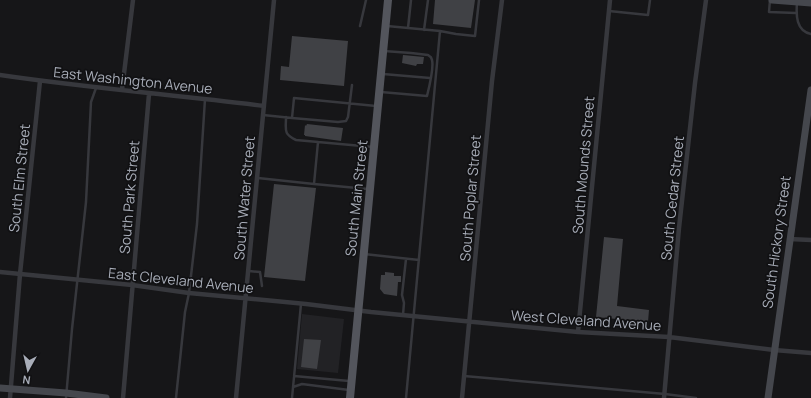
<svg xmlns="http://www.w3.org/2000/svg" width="811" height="398" font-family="Manrope,sans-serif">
	<rect width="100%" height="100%" fill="#161618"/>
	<path fill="#222225" d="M302 314 344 319 338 373 297 369Z"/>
	<path fill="#404145" d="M435 0H475L471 28 433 24Z
		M292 36 348 41 344 86 280 80 281 66 289 67Z
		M403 55 424 57 423 64H417L416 66 402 63Z
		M307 124 343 128 341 141 305 136V135H304L305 125 306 126Z
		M274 184 316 188 305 281 264 277Z
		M604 237 623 239 617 306 649 310 648 322 596 317Z
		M385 272 394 273V276H401V282H398L397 296 384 294 380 289 381 275H385Z
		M304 339 321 340 317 369 301 367Z"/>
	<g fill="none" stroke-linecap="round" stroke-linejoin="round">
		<path stroke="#37383d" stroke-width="2.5" d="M770 0 769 12 796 13
			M797 3C796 15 796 31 811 34
			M609 11 648 15 650 0
			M360 26 366 0
			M387 26 440 31 456 34 475 36 479 0
			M408 28 411 0
			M424 30 428 0
			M383 74 430 78
			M381 92 427 96C429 88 434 68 432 60 431 57 431 57 428 55L411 53 384 51
			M263 115 292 118 294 98 376 106
			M286 117C286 130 283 134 296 140L373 147
			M292 118 338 122 346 121 348 117 352 85
			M258 178 314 184 368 189
			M314 184 318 142
			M364 254 419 260
			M249 271 260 272 262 286
			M403 315 404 303 402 295 406 259
			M294 376 349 381
			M464 376 665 394 696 398
			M293 387 302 384 349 390
			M66 398 72 329 86 202 91 102 96 88
			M176 398 185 312 189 293 197 224 205 99
			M292 398 301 304
			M406 398 440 31"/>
		<path stroke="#37383d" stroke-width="4.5" d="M0 75C88 88 176 95 264 106
			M122 90 133 0
			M789 239 811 240
			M0 272 132 285 189 293 306 304 371 312 578 332 669 337 774 350 811 353
			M578 332 610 0
			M10 398 20 274 40 81
			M123 398C131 296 141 195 149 94
			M236 398 274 0
			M462 398 492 81 502 0
			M664 398 679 228 695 83 706 0"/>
		<path stroke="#45474d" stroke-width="7" d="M772 0 811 3
			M0 388 66 393 106 398
			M768 398 811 90"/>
		<path stroke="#53555c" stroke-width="8" d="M350 398 388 0"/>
	</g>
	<g text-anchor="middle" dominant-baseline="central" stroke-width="3.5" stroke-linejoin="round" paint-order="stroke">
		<g font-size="14" fill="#a8adb8" stroke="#111113">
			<text transform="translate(133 80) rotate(6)">East Washington Avenue</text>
			<text transform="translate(583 165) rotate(-85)">South Mounds Street</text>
			<text transform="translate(19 178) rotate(-84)">South Elm Street</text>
			<text transform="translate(129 197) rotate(-85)">South Park Street</text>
			<text transform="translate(244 198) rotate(-85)">South Water Street</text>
			<text transform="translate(356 198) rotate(-84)">South Main Street</text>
			<text transform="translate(470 198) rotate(-85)">South Poplar Street</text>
			<text transform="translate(672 198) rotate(-84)">South Cedar Street</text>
			<text transform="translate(776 242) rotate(-82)">South Hickory Street</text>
			<text transform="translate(181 280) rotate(6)">East Cleveland Avenue</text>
			<text transform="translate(586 320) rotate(4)">West Cleveland Avenue</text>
		</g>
	</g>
	<g transform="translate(28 370) rotate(188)" stroke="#111113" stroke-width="3" paint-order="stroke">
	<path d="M0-3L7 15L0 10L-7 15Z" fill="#a8adb8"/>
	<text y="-6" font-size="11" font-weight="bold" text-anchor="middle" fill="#a8adb8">N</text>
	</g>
</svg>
